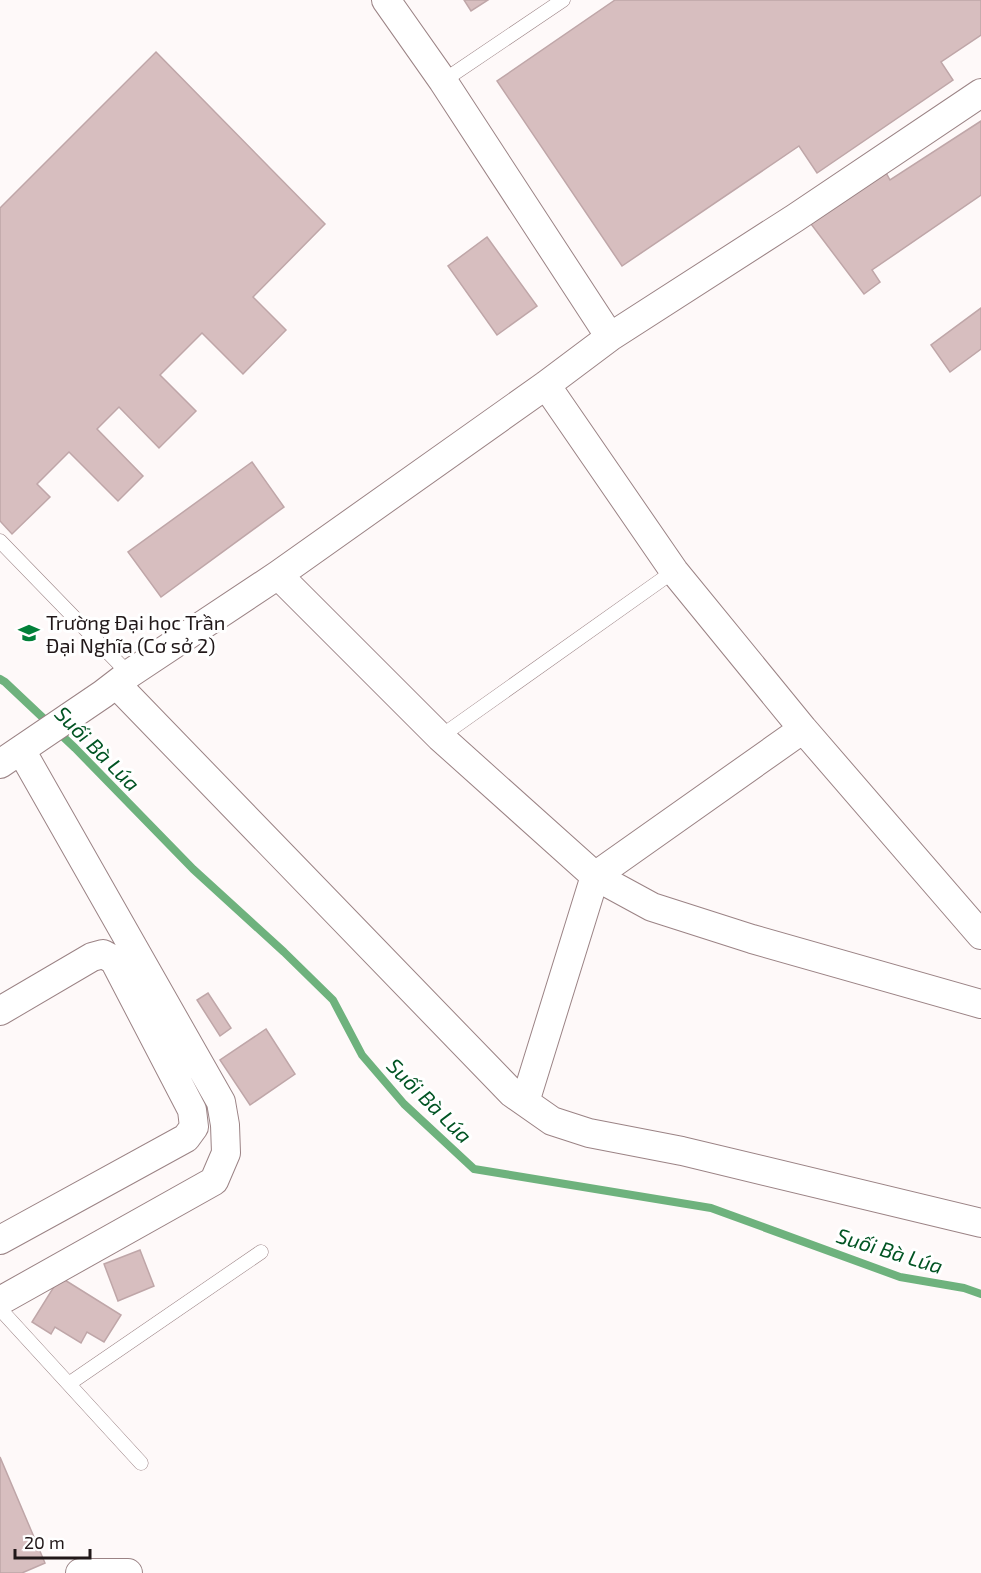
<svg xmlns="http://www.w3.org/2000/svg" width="981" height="1573" font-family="'Exo 2',sans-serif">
	<rect width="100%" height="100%" fill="#fef9f9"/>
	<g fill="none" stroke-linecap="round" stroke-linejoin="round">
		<path stroke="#6eb27d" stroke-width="8" d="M0 679 5 682 75 748 193 869 284 952 333 1000 362 1055 404 1104 474 1169 711 1208 900 1277 964 1288 981 1294"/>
	</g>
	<path fill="#d7bebf" stroke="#bfa6a8" stroke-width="1.5" d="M464 0H488L471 11Z
		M615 0H981V35L941 62 953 80 817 173 799 146 622 266 497 81Z
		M156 52 325 224 253 297 286 330 243 374 202 333 160 375 196 411 159 448 119 407 97 429 143 476 118 501 69 452 37 484 50 497 12 534 0 521V208Z
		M981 121V195L872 270 880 282 864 294 808 220 884 169 890 180Z
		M487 237 537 306 497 335 448 266Z
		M981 308V349L950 372 931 345Z
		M252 462 284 507 161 597 128 552Z
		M208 993 231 1028 220 1036 197 1000Z
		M266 1029 295 1074 250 1105 220 1060Z
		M140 1250 154 1286 118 1301 104 1264Z
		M60 1277 121 1315 104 1342 87 1332 81 1343 55 1327 51 1334 32 1322Z
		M0 1457 45 1563 22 1573H0Z"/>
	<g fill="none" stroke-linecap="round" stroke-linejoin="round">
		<defs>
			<path id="lane" d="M443 81 563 0
				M0 541 129 674
				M440 737 674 571
				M0 1309 141 1463
				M70 1383 261 1252"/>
			<path id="street" d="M386 0 443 81 610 337
				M546 385 674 571 803 729 981 935
				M278 575 440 737 595 876 652 907 752 939 981 1004
				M116 684 512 1093 552 1121 589 1133 682 1151 981 1223
				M0 764 103 694 129 674 278 575 546 385 610 337 795 218 981 93
				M0 1011 92 957 103 954 114 960 192 1110 194 1127 186 1138 0 1240
				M525 1102 595 876 803 729
				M0 1301 214 1181 226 1153 225 1125 221 1102 21 750
				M80 1573H128"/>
		</defs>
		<use href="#lane" stroke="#9b8385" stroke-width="15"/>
		<use href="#street" stroke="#9b8385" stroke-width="30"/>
		<use href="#lane" stroke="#fff" stroke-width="14"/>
		<use href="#street" stroke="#fff" stroke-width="28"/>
	</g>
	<defs>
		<symbol id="school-bare" viewBox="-9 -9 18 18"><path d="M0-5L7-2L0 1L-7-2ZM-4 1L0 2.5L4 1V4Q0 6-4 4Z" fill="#028039" stroke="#fff" stroke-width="2.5" paint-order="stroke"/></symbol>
	</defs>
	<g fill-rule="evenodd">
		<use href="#school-bare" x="14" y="618" width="30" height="30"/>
	</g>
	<g text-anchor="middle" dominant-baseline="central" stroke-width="6" stroke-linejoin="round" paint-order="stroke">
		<g font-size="20" fill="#211819" stroke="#fff" text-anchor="start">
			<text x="46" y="622">Trường Đại học Trần<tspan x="46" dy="23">Đại Nghĩa (Cơ sở 2)</tspan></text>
		</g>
		<g font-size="21" font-style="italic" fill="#015423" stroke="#fff">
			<text transform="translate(98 748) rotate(45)">Suối Bà Lúa</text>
			<text transform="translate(430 1100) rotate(45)">Suối Bà Lúa</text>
			<text transform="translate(890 1250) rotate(17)">Suối Bà Lúa</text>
		</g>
	</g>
	<path d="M15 1549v9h75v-9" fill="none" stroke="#211819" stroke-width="3"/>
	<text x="24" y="1549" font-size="18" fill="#211819" stroke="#ffffff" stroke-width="4.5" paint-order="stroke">20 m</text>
</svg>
